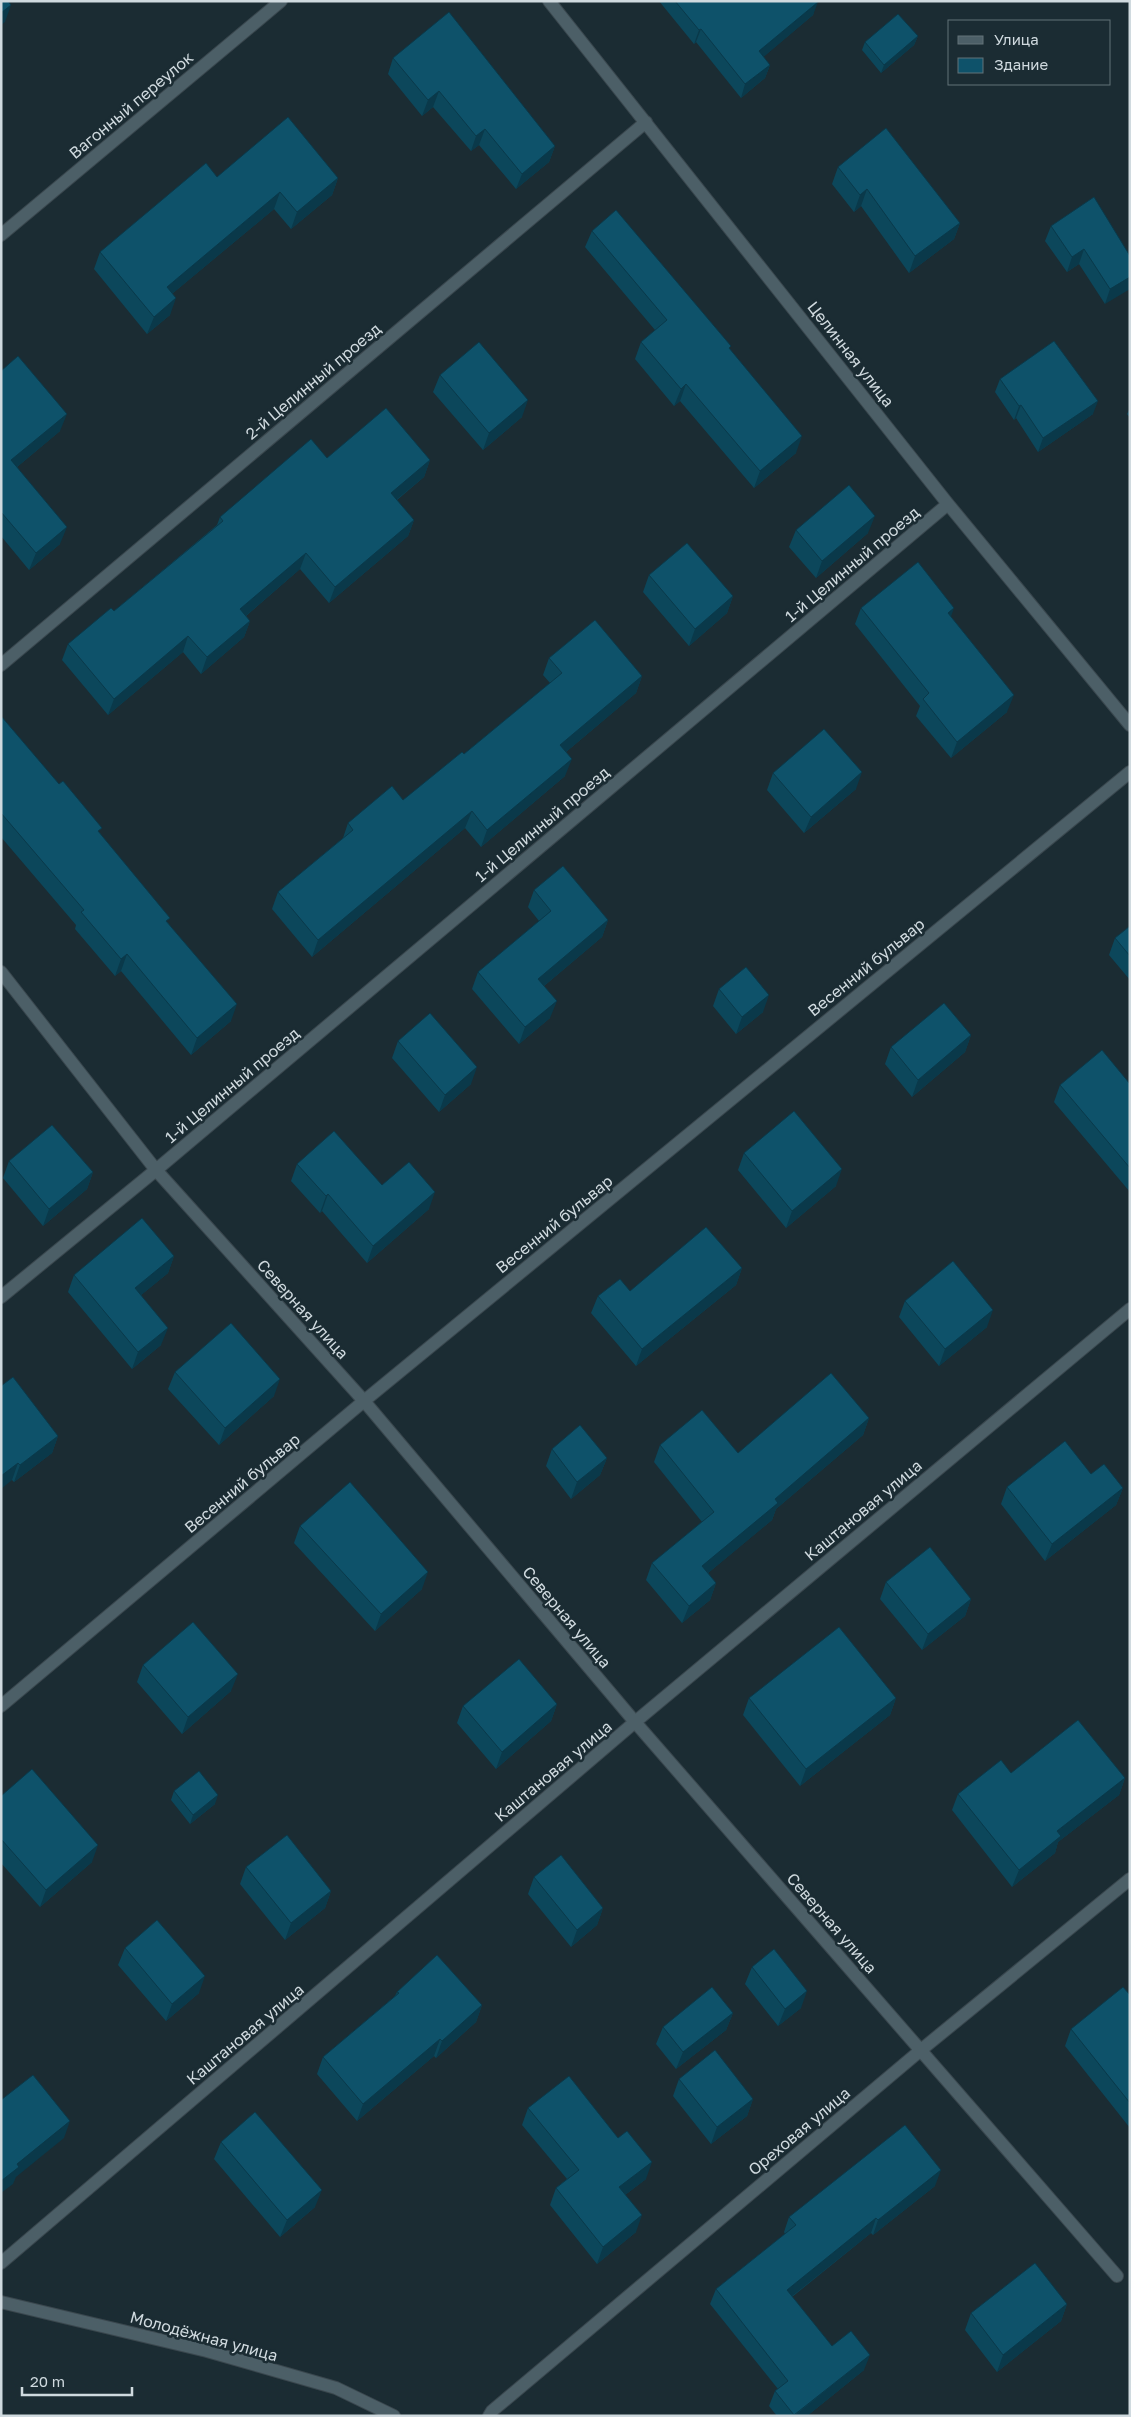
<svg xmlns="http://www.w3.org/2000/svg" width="1131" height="2417" font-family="'Golos Text',sans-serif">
	<rect width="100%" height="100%" fill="#1b2c33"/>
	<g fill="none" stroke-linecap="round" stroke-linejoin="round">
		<defs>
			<path id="minor" d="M549 1 948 504 1130 725
				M1 235 281 1
				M1 665 646 122
				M1 972 156 1170 364 1401 635 1722 1117 2276
				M1 1297 156 1170 948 504
				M1 1706 364 1401 1130 772
				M1 2263 635 1722 1130 1309
				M1 2302 207 2351 336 2388 394 2416
				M489 2416 492 2411 921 2050 1130 1879"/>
		</defs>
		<use href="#minor" stroke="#3a474e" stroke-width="14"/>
		<use href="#minor" stroke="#4c5f67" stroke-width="12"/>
	</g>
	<path fill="#0c475b" d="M659 1H817L813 15 763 57 770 65 765 78 741 98 696 42 694 44Z
		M918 36 914 45 881 73 862 50 865 42Z
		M393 58 555 146 549 162 516 189 479 145 471 151 433 107 422 116 388 74Z
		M838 167 960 223 954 239 909 273 861 206 854 212 832 184Z
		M217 177 338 178 332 195 291 229 274 209 173 293 170 315 147 334 94 269 100 252Z
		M1051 226 1130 256 1105 304 1079 264 1067 272 1045 241Z
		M592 231 730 350 796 453 754 488 680 401 674 406 635 359 641 342 655 330 585 247Z
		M1 371 60 431 17 467 60 544 29 570 1 536Z
		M440 375 522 417 483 450 433 392Z
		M1000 379 1093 414 1038 452 1016 418 1014 420 995 392Z
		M1130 408V418L1127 414Z
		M327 458 430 460 424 477 397 500 414 520 408 536 329 603 300 569 246 616 250 621 244 637 201 674 183 652 108 715 62 660 68 644 114 611 217 525 220 517Z
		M796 530 868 533 816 578 789 547Z
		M649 575 733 596 727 613 689 646 643 592Z
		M861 608 951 618 1007 712 951 758 916 716 920 706 855 624Z
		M549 658 642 676 636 693 566 752 565 776 481 847 465 828 312 957 272 909 278 892 343 838 348 823 403 800 464 754 550 683 543 675Z
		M1 716 100 834 168 923 231 1021 191 1055 121 971 115 976 75 929 76 925 1 837Z
		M773 773 856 789 804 833 767 790Z
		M534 890 608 920 602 937 544 986 550 1018 519 1044 472 989 478 972 539 921 528 907Z
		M1130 926V980L1109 955 1115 938Z
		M719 989 763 1012 736 1034 713 1006Z
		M971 1035 965 1052 912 1097 885 1064 891 1047Z
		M398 1041 471 1084 439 1112 392 1058Z
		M1130 1084V1192L1054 1102 1060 1085Z
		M744 1153 836 1186 786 1228 738 1170Z
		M9 1161 93 1172 87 1189 43 1226 3 1178Z
		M297 1164 382 1185 429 1209 367 1263 322 1211 320 1213 291 1181Z
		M174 1256 168 1273 141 1295 161 1345 132 1369 68 1292 74 1275Z
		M742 1268 736 1285 636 1366 591 1313 598 1296 630 1291Z
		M905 1301 987 1327 939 1366 899 1317Z
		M175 1372 274 1396 219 1445 168 1389Z
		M1 1386 58 1436 52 1453 14 1482 12 1480Z
		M869 1418 863 1435 776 1509 772 1520 708 1573 716 1583 710 1600 682 1623 646 1580 652 1563 702 1522 654 1462 660 1445 738 1453Z
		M552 1449 607 1458 600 1475 571 1499 546 1466Z
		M1007 1487 1123 1488 1116 1505 1045 1561 1001 1504Z
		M300 1526 422 1589 375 1631 294 1543Z
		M886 1582 971 1599 965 1616 922 1650 880 1599Z
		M143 1665 231 1691 182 1734 137 1682Z
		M749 1698H896L890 1715 800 1786 743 1715Z
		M557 1704 551 1721 496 1769 457 1723 463 1706Z
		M1011 1773 1125 1778 1119 1795 1058 1842 1055 1853 1012 1887 952 1810 958 1794Z
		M174 1791 215 1804 190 1824 171 1800Z
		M1 1796 92 1862 40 1907 1 1863Z
		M246 1867 331 1891 325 1908 285 1940 240 1884Z
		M534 1877 603 1908 597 1925 571 1947 528 1894Z
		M125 1948 199 1993 166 2021 118 1965Z
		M752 1967 801 2008 778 2026 745 1984Z
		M397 1992 482 2005 476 2022 436 2058 434 2056 357 2121 317 2074 323 2057 395 1996Z
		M1130 1995V2128L1065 2046 1071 2029Z
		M733 2013 726 2030 676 2069 656 2044 663 2027Z
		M679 2079 753 2099 747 2116 711 2144 673 2096Z
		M528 2108 618 2138 646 2179 625 2195 636 2232 597 2264 550 2205 556 2188 567 2179 522 2125Z
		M221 2142 315 2207 280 2237 214 2159Z
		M935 2186 873 2235 871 2233 792 2297 832 2346 864 2370 807 2416H777L769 2406 775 2391 778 2389 710 2304 716 2289 785 2234 784 2232 789 2217Z
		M1067 2304 1061 2321 997 2372 965 2330 971 2313Z"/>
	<path fill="#0a394a" d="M818 2 813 15 754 65 759 51Z
		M11 5 5 22 1 25V13Z
		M701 29 696 42 694 44 699 30Z
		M918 36 914 45 881 73 884 65Z
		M770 65 765 78 741 98 745 84Z
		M439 91 433 107 422 116 428 100Z
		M485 129 479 145 471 151 476 136Z
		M555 146 549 162 516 189 522 174Z
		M338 178 332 195 291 229 297 212Z
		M867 189 861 206 854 212 860 195Z
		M280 192 274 209 161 303 167 287Z
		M960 223 954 239 909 273 915 256Z
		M1084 249 1079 264 1067 272 1072 257Z
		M1130 277V289L1105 304 1110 289Z
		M176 298 170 315 147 334 154 317Z
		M686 384 680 401 674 406 681 389Z
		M528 400 522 417 483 450 489 433Z
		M1098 401 1093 414 1038 452 1043 438Z
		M1021 405 1016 418 1014 420 1019 406Z
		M67 414 60 431 5 477 11 460Z
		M802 436 796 453 754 488 760 471Z
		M430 460 424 477 385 509 391 493Z
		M875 516 868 533 816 578 822 561Z
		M414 520 408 536 329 603 335 587Z
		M67 527 60 544 29 570 36 553Z
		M306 553 300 569 234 626 240 609Z
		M733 596 727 613 689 646 695 629Z
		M954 608 948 625V613Z
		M250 621 244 637 201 674 207 657Z
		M188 636 183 652 108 715 114 699Z
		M642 676 636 693 554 762 560 745Z
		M1014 695 1007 712 951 758 957 742Z
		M572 759 565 776 481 847 487 830Z
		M862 772 856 789 804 833 811 817Z
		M472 811 465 828 312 957 318 940Z
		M608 920 602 937 532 996 538 979Z
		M127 954 121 971 115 976 121 959Z
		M769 995 763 1012 736 1034 742 1017Z
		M557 1001 550 1018 519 1044 525 1027Z
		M237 1004 231 1021 191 1055 197 1038Z
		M971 1035 965 1052 912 1097 918 1080Z
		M477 1067 471 1084 439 1112 445 1095Z
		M842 1169 836 1186 786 1228 792 1211Z
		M93 1172 87 1189 43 1226 49 1209Z
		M435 1192 429 1209 367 1263 373 1246Z
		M328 1194 322 1211 320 1213 326 1196Z
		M174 1256 168 1273 129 1305 135 1288Z
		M742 1268 736 1285 636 1366 642 1349Z
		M993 1310 987 1327 939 1366 945 1349Z
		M168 1328 161 1345 132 1369 138 1352Z
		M280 1379 274 1396 219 1445 225 1428Z
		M869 1418 863 1435 776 1509 772 1520 696 1583 702 1566 775 1499Z
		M58 1436 52 1453 14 1482 20 1465Z
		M607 1458 600 1475 571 1499 577 1482Z
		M18 1463 12 1480 1 1489V1476Z
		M1123 1488 1116 1505 1045 1561 1052 1544Z
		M428 1572 422 1589 375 1631 381 1614Z
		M716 1583 710 1600 682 1623 689 1606Z
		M971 1599 965 1616 922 1650 928 1634Z
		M238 1674 231 1691 182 1734 188 1717Z
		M896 1698 890 1715 800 1786 806 1769Z
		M557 1704 551 1721 496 1769 502 1752Z
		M1125 1778 1119 1795 1058 1842 1055 1853 1012 1887 1019 1870 1057 1831Z
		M218 1795 215 1804 190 1824 193 1815Z
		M98 1845 92 1862 40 1907 46 1890Z
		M331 1891 325 1908 285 1940 291 1923Z
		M603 1908 597 1925 571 1947 577 1930Z
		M205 1976 199 1993 166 2021 172 2004Z
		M807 1991 801 2008 778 2026 785 2009Z
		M482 2005 476 2022 436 2058 442 2041Z
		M733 2013 726 2030 676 2069 683 2052Z
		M440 2039 434 2056 357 2121 363 2104Z
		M753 2099 747 2116 711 2144 717 2127Z
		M70 2121 64 2138 16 2177 13 2184 1 2193V2181L17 2164Z
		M652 2162 646 2179 613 2204 619 2187Z
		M941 2170 935 2186 873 2235 878 2220Z
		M322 2190 315 2207 280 2237 287 2220Z
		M642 2215 636 2232 597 2264 603 2247Z
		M876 2218 871 2233 781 2305 787 2290Z
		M1067 2304 1061 2321 997 2372 1003 2355Z
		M870 2355 864 2370 807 2416H794Z"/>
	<path fill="#0e526a" stroke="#0a394a" d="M1 1H8L11 5 1 13Z
		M675 1H817L818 2 759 51 770 65 745 84 701 29 699 30Z
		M449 12 555 146 522 174 485 129 476 136 439 91 428 100 393 58Z
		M898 14 918 36 884 65 865 42Z
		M288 117 338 178 297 212 280 192 167 287 176 298 154 317 100 252 206 163 217 177Z
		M886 128 960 223 915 256 867 189 860 195 838 167Z
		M1094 197 1130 256V277L1110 289 1084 249 1072 257 1051 226Z
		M616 210 731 346 729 348 802 436 760 471 686 384 681 389 641 342 667 320 592 231Z
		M1054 341 1098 401 1043 438 1021 405 1019 406 1000 379Z
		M479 342 528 400 489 433 440 375Z
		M18 356 67 414 11 460 67 527 36 553 1 512V371Z
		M386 408 430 460 391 493 414 520 335 587 306 553 240 609 250 621 207 657 188 636 114 699 68 644 111 608 114 611 223 521 220 517 311 439 327 458Z
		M849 485 875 516 822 561 796 530Z
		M687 543 733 596 695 629 649 575Z
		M918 562 954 608 948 613 1014 695 957 742 923 699 929 693 861 608Z
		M595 620 642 676 560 745 572 759 487 830 472 811 318 940 278 892 353 830 348 823 392 786 403 800 462 752 464 754 562 673 549 658Z
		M1 716 59 784 63 781 102 828 98 831 170 918 166 921 237 1004 197 1038 127 954 121 959 81 912 84 910 1 813Z
		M824 729 862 772 811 817 773 773Z
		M563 866 608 920 538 979 557 1001 525 1027 478 972 551 911 534 890Z
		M1130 926V956L1115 938Z
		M746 967 769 995 742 1017 719 989Z
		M944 1003 971 1035 918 1080 891 1047Z
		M430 1013 477 1067 445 1095 398 1041Z
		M1102 1050 1130 1084V1168L1060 1085Z
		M794 1111 842 1169 792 1211 744 1153Z
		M52 1125 93 1172 49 1209 9 1161Z
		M334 1131 382 1185 409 1162 435 1192 373 1246 328 1194 326 1196 297 1164Z
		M142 1218 174 1256 135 1288 168 1328 138 1352 74 1275Z
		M706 1227 742 1268 642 1349 598 1296 620 1279 630 1291Z
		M953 1261 993 1310 945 1349 905 1301Z
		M231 1323 280 1379 225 1428 175 1372Z
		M831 1373 869 1418 775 1499 778 1503 702 1566 716 1583 689 1606 652 1563 714 1512 660 1445 702 1410 738 1453Z
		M13 1377 58 1436 20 1465 18 1463 1 1476V1386Z
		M580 1425 607 1458 577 1482 552 1449Z
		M1065 1441 1091 1474 1104 1464 1123 1488 1052 1544 1007 1487Z
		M350 1482 428 1572 381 1614 300 1526Z
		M930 1547 971 1599 928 1634 886 1582Z
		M193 1622 238 1674 188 1717 143 1665Z
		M839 1627 896 1698 806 1769 749 1698Z
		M519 1659 557 1704 502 1752 463 1706Z
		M1078 1720 1125 1778 1057 1831 1061 1836 1019 1870 958 1794 1001 1760 1011 1773Z
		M32 1769 98 1845 46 1890 1 1839V1796Z
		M199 1771 218 1795 193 1815 174 1791Z
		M287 1835 331 1891 291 1923 246 1867Z
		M561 1855 603 1908 577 1930 534 1877Z
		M157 1920 205 1976 172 2004 125 1948Z
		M774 1949 807 1991 785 2009 752 1967Z
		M437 1955 482 2005 442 2041 440 2039 363 2104 323 2057 399 1993 397 1992Z
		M712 1987 733 2013 683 2052 663 2027Z
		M1123 1987 1130 1995V2103L1071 2029Z
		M715 2050 753 2099 717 2127 679 2079Z
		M33 2075 70 2121 17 2164 19 2167 1 2181V2100Z
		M569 2076 618 2138 627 2131 652 2162 619 2187 642 2215 603 2247 556 2188 579 2170 528 2108Z
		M255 2112 322 2190 287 2220 221 2142Z
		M905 2125 941 2170 878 2220 876 2218 787 2290 832 2346 851 2331 870 2355 794 2415 775 2391 788 2381 716 2289 796 2225 789 2217Z
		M1035 2263 1067 2304 1003 2355 971 2313Z"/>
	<g text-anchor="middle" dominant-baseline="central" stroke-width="5" stroke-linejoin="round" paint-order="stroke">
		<g font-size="16" fill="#d0dadf" stroke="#1b2c33">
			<text transform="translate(131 105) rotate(-40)">Вагонный переулок</text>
			<text transform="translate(851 354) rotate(52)">Целинная улица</text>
			<text transform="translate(313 381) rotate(-40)">2-й Целинный проезд</text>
			<text transform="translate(852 564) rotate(-40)">1-й Целинный проезд</text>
			<text transform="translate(542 824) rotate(-40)">1-й Целинный проезд</text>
			<text transform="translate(866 967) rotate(-39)">Весенний бульвар</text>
			<text transform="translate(232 1085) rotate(-40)">1-й Целинный проезд</text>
			<text transform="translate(554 1224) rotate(-39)">Весенний бульвар</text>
			<text transform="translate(303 1309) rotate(48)">Северная улица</text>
			<text transform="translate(242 1483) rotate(-40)">Весенний бульвар</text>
			<text transform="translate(863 1510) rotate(-40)">Каштановая улица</text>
			<text transform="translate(567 1617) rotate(50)">Северная улица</text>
			<text transform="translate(553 1771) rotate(-40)">Каштановая улица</text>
			<text transform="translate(832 1923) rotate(49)">Северная улица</text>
			<text transform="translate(245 2034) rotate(-40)">Каштановая улица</text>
			<text transform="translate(799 2131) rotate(-40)">Ореховая улица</text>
			<text transform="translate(204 2336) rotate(15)">Молодёжная улица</text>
		</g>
	</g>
	<rect width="1131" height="2417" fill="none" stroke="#d0dadf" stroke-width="5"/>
	<rect x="948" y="20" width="162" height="65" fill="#1b2c33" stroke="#637278"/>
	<rect x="958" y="36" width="25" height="8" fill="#4c5f67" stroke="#637278"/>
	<text x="994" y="45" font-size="15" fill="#d0dadf">Улица</text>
	<rect x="958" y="58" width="25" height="15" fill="#0e526a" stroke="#637278"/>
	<text x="994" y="70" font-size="15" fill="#d0dadf">Здание</text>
	<path d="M22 2387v8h110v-8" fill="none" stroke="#d0dadf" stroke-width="2.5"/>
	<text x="30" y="2387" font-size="15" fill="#d0dadf" stroke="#1b2c33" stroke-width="4" paint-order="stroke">20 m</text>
</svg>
